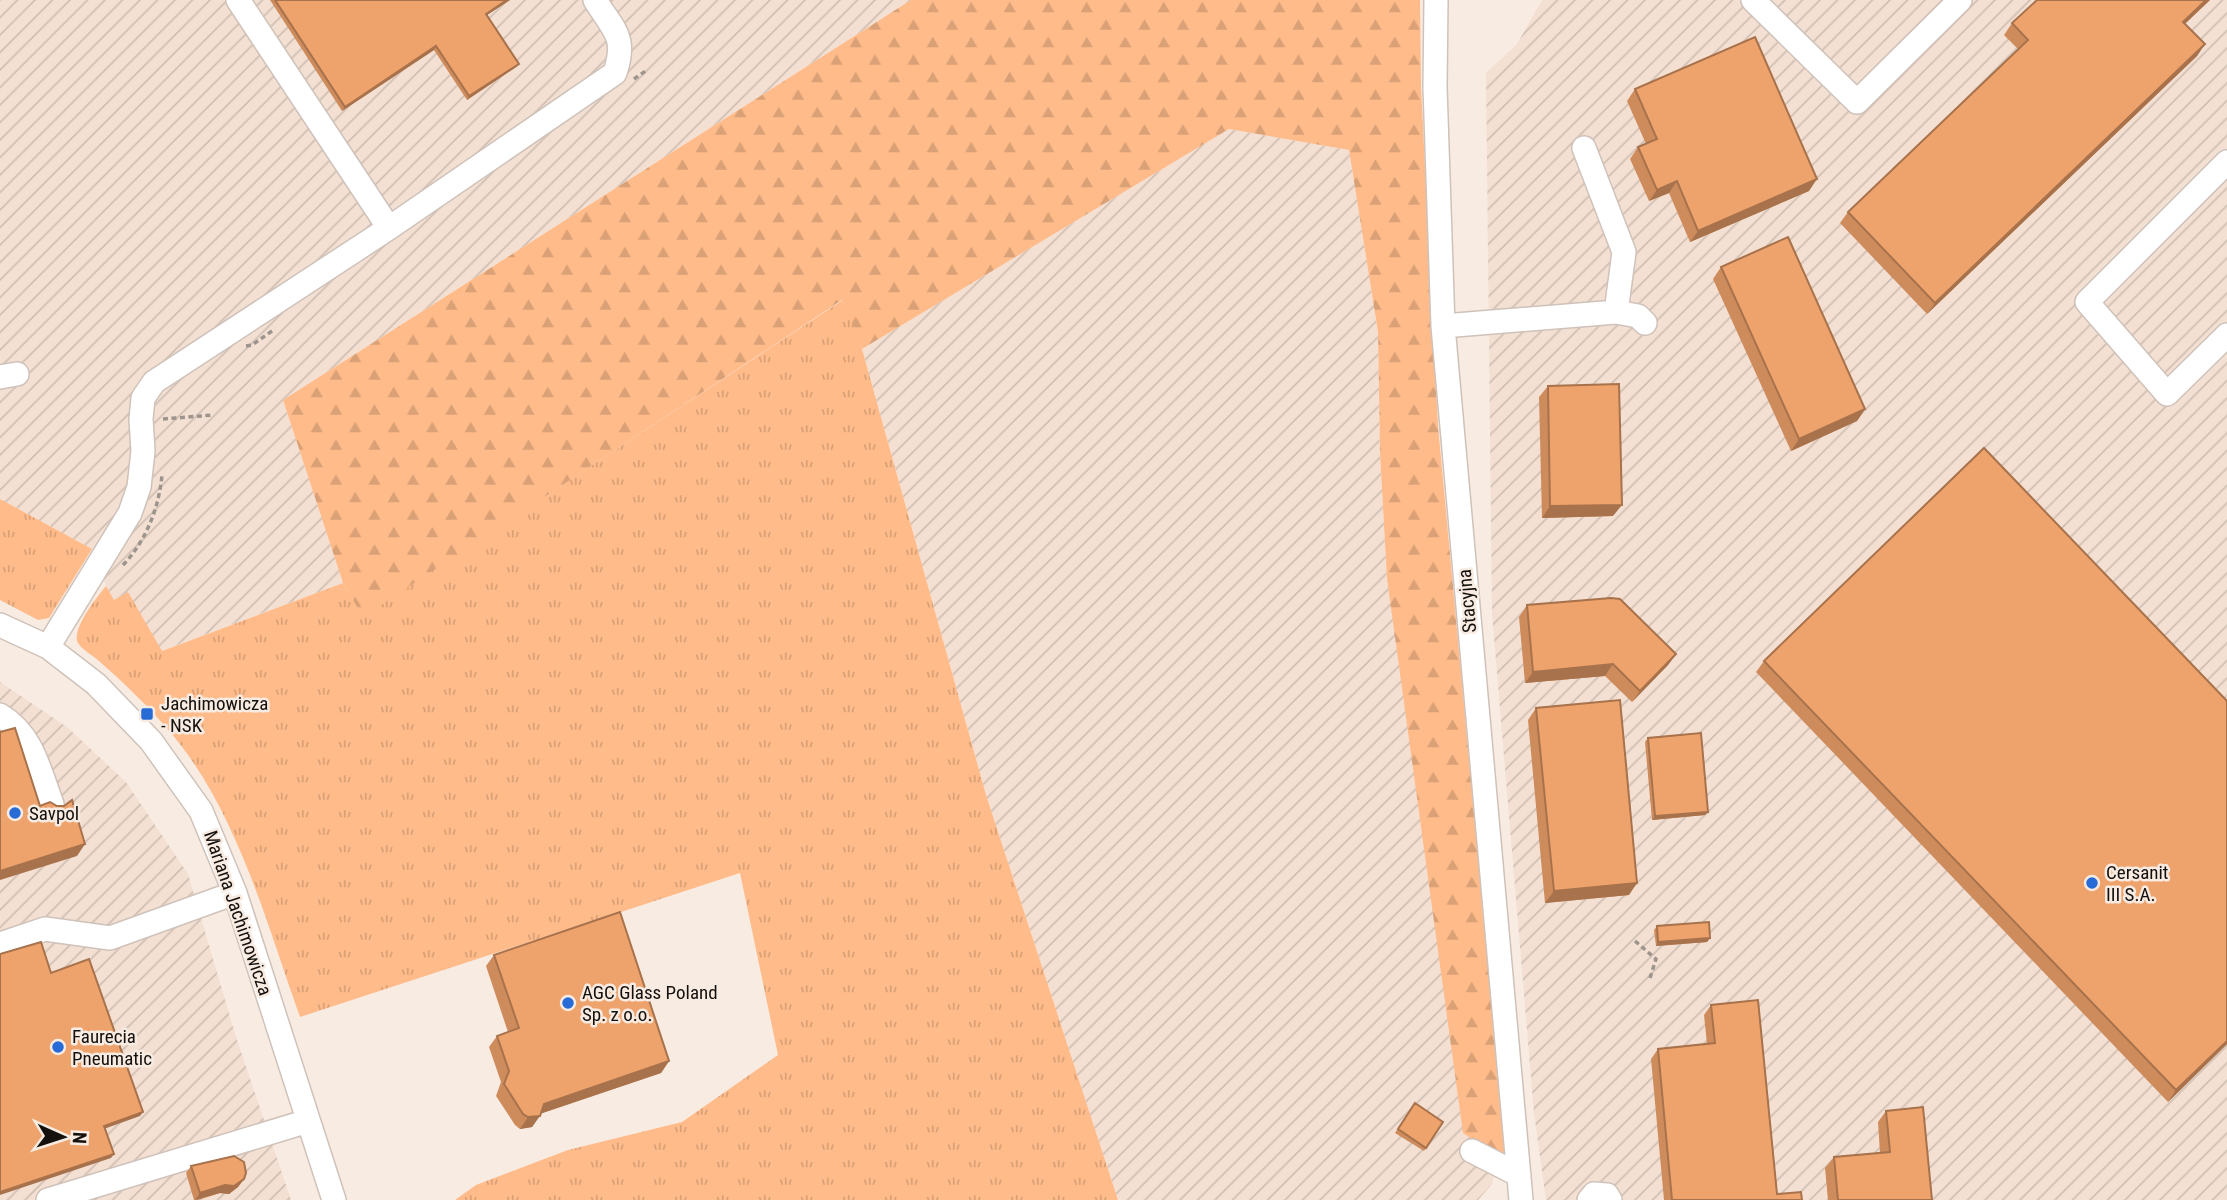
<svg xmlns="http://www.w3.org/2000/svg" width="2227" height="1200" font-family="'Roboto Condensed',sans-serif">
	<defs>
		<pattern id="industrial-furrows" width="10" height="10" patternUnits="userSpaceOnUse" patternTransform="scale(1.75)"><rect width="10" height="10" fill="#f4e0d2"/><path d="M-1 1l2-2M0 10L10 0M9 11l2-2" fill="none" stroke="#d0bfb3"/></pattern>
		<pattern id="grass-tufts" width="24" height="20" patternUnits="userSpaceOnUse" patternTransform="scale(1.75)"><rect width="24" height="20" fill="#ffbb8a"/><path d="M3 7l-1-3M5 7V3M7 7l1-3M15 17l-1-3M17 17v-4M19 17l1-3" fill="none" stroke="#daa076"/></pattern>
		<pattern id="forest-firs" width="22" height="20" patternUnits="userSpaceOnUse" patternTransform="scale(1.75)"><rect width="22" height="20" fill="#ffbb8a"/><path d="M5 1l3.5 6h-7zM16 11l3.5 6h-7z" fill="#daa076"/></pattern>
	</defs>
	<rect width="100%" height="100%" fill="#f8ebe2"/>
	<path fill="url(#industrial-furrows)" d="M0 0H911L283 400 343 583 161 651 128 593 114 600 106 586 92 549 0 499Z
		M1542 0H2227V1200H1546L1534 1113 1492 614 1486 73 1517 44Z
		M1229 129 1349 150 1378 332 1380 453 1387 580 1498 1156 1492 1184 1478 1200H1118L986 795 862 349Z
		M0 682 67 727 126 782 188 874 236 1037 291 1200H0Z"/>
	<path fill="url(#grass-tufts)" d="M843 300 862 349 986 795 1118 1200H455L476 1185 568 1150 682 1122 778 1055 740 873 300 1017C266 922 237 811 171 733 150 708 125 684 100 662 94 656 80 649 77 641 74 626 96 598 106 586L114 600 128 592 162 651 343 583 363 616Z
		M0 499 92 549 49 618 38 620 0 600Z"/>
	<path fill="url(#forest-firs)" d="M911 0H1420L1421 86 1438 426 1506 1154 1498 1156 1463 1133 1387 579 1380 453 1378 332 1349 150 1229 129 862 349 842 300 363 617 343 583 283 400Z"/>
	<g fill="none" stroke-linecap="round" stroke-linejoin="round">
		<defs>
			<path id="minor" d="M238 0 389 228
				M1436 0 1435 87 1443 326 1521 1200
				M1753 0 1857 102 1960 0
				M2227 162 2087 302 2167 394 2227 335
				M1616 312 1638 316 1645 323
				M1443 326 1616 312 1624 252 1584 148
				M0 377 17 374
				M0 625 48 647 96 684 151 741 201 811 235 893 334 1200
				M48 647 130 513 139 487 143 451 141 419 143 398 154 382 389 228 615 73C627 36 614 31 595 0
				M0 715C33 735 39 770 52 804
				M0 944 45 929 110 938 235 893
				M1472 1151 1519 1175
				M48 1200 308 1121
				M1589 1200 1594 1194 1607 1195 1610 1200"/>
		</defs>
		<use href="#minor" stroke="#cfc2ba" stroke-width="26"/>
		<path stroke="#9d948d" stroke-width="3.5" stroke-dasharray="5 3.5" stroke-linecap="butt" d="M634 79 647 70
			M246 346 252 345 275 329
			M163 419 213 415
			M123 565C146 541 159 508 162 475
			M1635 941 1656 959 1650 978"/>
		<use href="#minor" stroke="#fff" stroke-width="23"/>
	</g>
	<path fill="#ce8c5d" d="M270 0H510L487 15 519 64 516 67 467 100 434 50 342 111Z
		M2210 0 2185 24 2205 44 2197 56 1927 314 1840 223 1848 212 2018 49 2004 35 2012 23Z
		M1635 89 1809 191 1690 242 1669 193 1649 201 1630 159 1638 147 1646 144 1627 101Z
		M1721 267 1865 409 1857 421 1791 451 1713 279Z
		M1548 386 1613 516 1542 518 1539 397Z
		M1527 605 1676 654 1668 665 1632 702 1605 676 1525 683 1519 617Z
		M1764 661 2227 1044 2168 1102 1756 672Z
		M1536 708 1629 895 1545 903 1528 720Z
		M1648 738 1705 815 1652 820 1645 742Z
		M1657 926 1710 938 1707 942 1656 946 1654 930Z
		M494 955 669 1061 661 1073 540 1114 532 1127 520 1129 515 1125 496 1096 501 1082 489 1047 497 1036 508 1032 486 966Z
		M1711 1005 1777 1194 1802 1200H1664L1651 1059 1658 1049 1707 1044 1704 1015Z
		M1415 1103 1443 1122 1424 1151 1395 1133Z
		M1886 1111 1932 1200H1828L1825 1168 1834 1157 1880 1153 1878 1122Z
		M191 1166 244 1179 238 1187 229 1194 220 1193 198 1200H194L186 1173Z"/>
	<path fill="#a7724c" d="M507 0H510L484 17 486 14Z
		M2206 0H2210L2175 33 2183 22Z
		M2205 44 2197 56 1927 314 1935 303Z
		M436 46 434 50 342 111 345 107Z
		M519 64 516 67 467 100 469 96Z
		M1817 179 1809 191 1690 242 1698 231Z
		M1677 181 1669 193 1649 201 1657 190Z
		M1865 409 1857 421 1791 451 1799 439Z
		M1622 505 1613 516 1542 518 1550 506Z
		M1676 654 1668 665 1632 702 1640 691Z
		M1613 664 1605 676 1525 683 1533 672Z
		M1708 812 1705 815 1652 820 1655 816Z
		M85 844 77 856 0 880V871Z
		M1637 883 1629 895 1545 903 1554 891Z
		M1710 938 1707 942 1656 946 1658 942Z
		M2227 1041V1044L2168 1102 2176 1090Z
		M669 1061 661 1073 536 1115 544 1104Z
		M143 1112 140 1116 101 1130 104 1126Z
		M540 1116 532 1127 520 1129 528 1117Z
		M114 1154 111 1158 0 1195V1192Z
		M244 1179 238 1187 229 1194 220 1193 195 1200 200 1193Z"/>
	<path fill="#efa36c" stroke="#a7724c" stroke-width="2" d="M275 0H507L486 14 519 64 469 96 436 46 345 107Z
		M2037 0H2206L2183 22 2205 44 1935 303 1848 212 2028 40 2012 23Z
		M1755 37 1817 179 1698 231 1677 181 1657 190 1638 147 1657 139 1635 89Z
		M1788 237 1865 409 1799 439 1721 267Z
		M1619 384 1622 505 1550 506 1548 386Z
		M1984 448 2227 701V1041L2176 1090 1764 661Z
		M1611 598 1620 599 1676 654 1640 691 1613 664 1533 672 1527 605Z
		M1620 700 1637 883 1554 891 1536 708Z
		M15 728 40 806 50 802 57 806H64L72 800 85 844 0 871V732Z
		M1701 733 1708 812 1655 816 1648 738Z
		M620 912 669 1061 544 1104 540 1116 528 1117 523 1114 504 1084 509 1071 497 1036 519 1028 494 955Z
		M1709 922 1710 938 1658 942 1657 926Z
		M41 942 51 973 89 959 143 1112 104 1126 114 1154 0 1192V954Z
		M1758 1000 1777 1194 1801 1192 1802 1200H1672L1658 1049 1715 1043 1711 1005Z
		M1415 1103 1443 1122 1426 1148 1398 1129Z
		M1923 1107 1932 1200H1838L1834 1157 1890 1152 1886 1111Z
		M234 1156 244 1162 246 1173 244 1179 234 1186 225 1185 200 1193 191 1166Z"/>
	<g fill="#276bd7" stroke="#f8ebe2" stroke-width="2.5">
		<rect x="140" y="707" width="14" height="14" rx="3.5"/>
		<circle cx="15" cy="813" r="7"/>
		<circle cx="2092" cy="883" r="7"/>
		<circle cx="568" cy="1003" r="7"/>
		<circle cx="58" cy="1047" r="7"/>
	</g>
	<g text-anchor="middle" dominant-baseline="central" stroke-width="5" stroke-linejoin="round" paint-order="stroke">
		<g font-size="19" fill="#14100d" stroke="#f8ebe2">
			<text transform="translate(1467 601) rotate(-95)">Stacyjna</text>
			<text transform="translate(238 913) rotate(71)">Mariana Jachimowicza</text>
		</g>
		<g font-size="19" fill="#14100d" stroke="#f8ebe2" text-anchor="start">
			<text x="161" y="703">Jachimowicza<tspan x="161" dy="22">- NSK</tspan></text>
			<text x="29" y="813">Savpol</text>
			<text x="2106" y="872">Cersanit<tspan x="2106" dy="22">III S.A.</tspan></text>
			<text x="582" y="992">AGC Glass Poland<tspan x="582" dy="22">Sp. z o.o.</tspan></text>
			<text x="72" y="1036">Faurecia<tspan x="72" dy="22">Pneumatic</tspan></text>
		</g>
	</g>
	<g transform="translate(63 1137) rotate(93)" stroke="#f8ebe2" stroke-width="5" paint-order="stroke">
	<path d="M0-5L12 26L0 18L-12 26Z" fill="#14100d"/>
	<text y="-10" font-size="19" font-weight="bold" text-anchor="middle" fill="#14100d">N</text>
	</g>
</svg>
